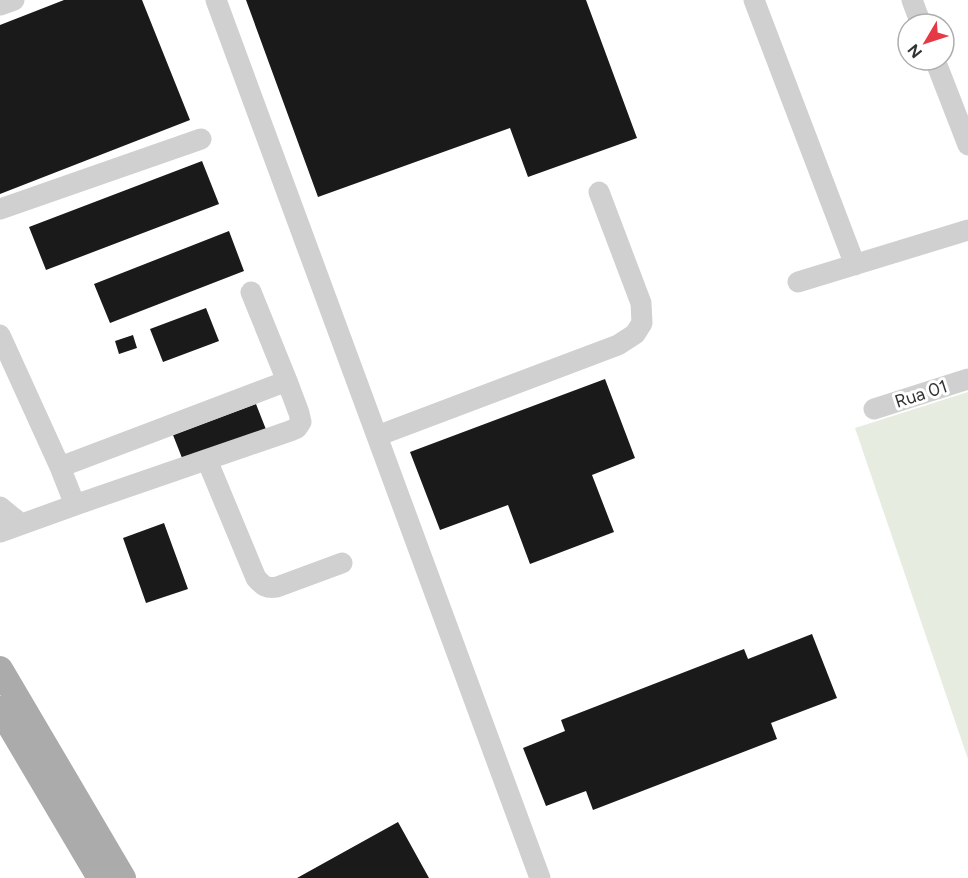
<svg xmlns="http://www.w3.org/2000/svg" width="968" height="878" font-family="Figtree,sans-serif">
	<rect width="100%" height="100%" fill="#fff"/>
	<path fill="#e6ecdf" d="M968 392V759L855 428Z"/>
	<path fill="#1a1a1a" d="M64 0H142L190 120 0 194V25Z
		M246 0H586L637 138 528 177 510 128 318 197Z
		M202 161 219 204 46 270 29 227Z
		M229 231 244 271 110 323 94 284Z
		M206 308 219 341 163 362 150 329Z
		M133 335 137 348 119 354 115 341Z
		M605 379 635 458 592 475 614 532 530 564 508 505 440 530 410 452Z
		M256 404 267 432 184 463 173 435Z
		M164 523 188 589 146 603 123 538Z
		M812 634 837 698 771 723 777 739 593 810 586 791 546 806 523 748 565 731 561 720 744 649 748 659Z
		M398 822 429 878H297Z"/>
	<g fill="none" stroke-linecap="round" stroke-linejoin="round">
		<path stroke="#d0d0d0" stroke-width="21" d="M216 0 540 878
			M754 0 855 265
			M912 0 921 24
			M0 5 14 0
			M935 60 968 145
			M0 209 201 139
			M798 282 968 230
			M251 292 287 381
			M0 335 60 467 75 505
			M874 409 968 379
			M377 436 618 345 635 334 642 323 641 303 599 192
			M207 460 256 578C263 586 267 589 277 587L342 563
			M0 507 21 524
			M0 532 75 505 290 431 297 428 301 422 299 413 287 381 60 467"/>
		<path stroke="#ababab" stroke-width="26" d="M0 669 123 878
			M0 709 100 878"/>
	</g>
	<g text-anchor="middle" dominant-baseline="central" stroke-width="6" stroke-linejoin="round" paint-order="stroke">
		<g font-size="18" fill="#333" stroke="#fff">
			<text transform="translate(921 394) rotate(-18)">Rua 01</text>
		</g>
	</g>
	<g transform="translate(926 42) rotate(231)"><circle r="28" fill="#ffffff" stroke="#adadad" stroke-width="1.5"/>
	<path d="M0-4.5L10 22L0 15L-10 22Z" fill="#e63946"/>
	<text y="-9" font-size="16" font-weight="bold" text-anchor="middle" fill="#333333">N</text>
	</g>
</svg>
